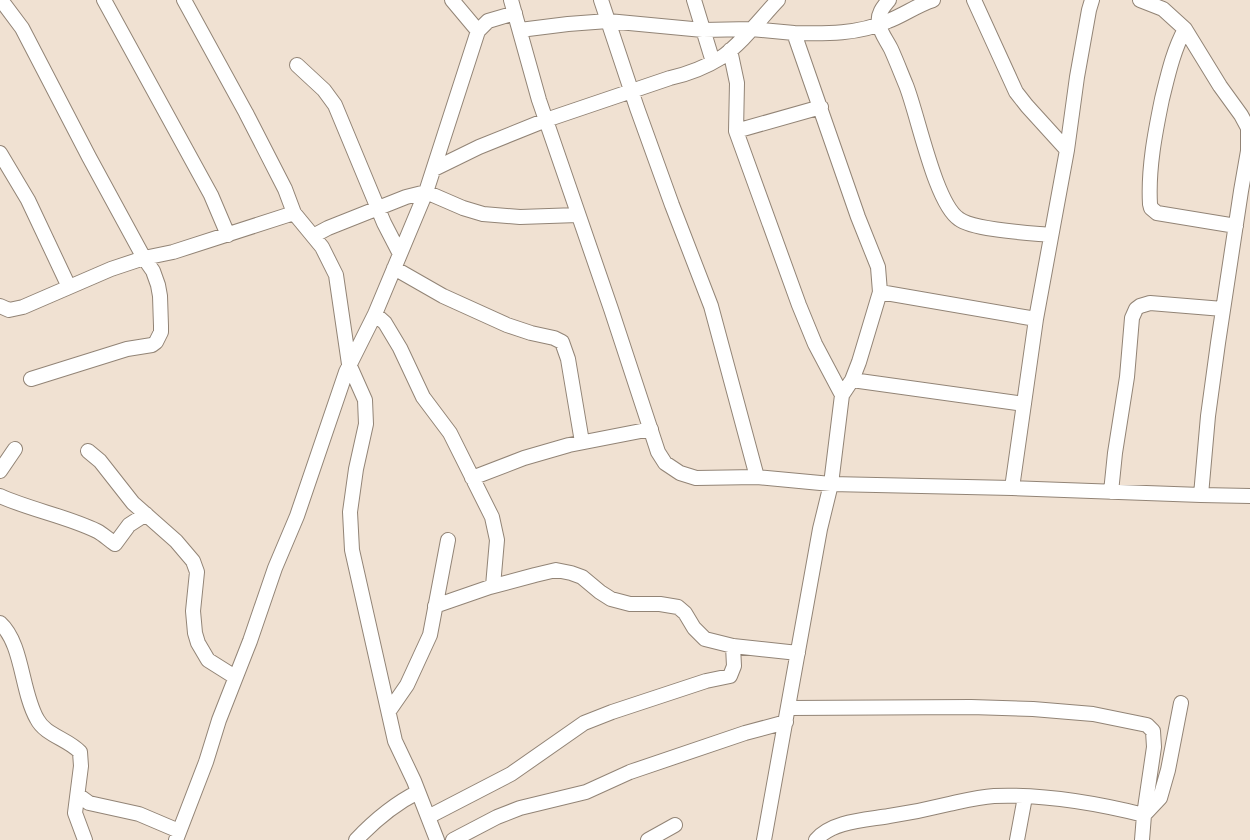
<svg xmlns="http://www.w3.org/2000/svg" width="1250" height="840" font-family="Montserrat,sans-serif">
	<rect width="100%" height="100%" fill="#f0e1d2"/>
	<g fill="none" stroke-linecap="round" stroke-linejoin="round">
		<defs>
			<path id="minor" d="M1 0 22 28 89 157 144 258 153 271 158 285 160 296 161 326V332L156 342 152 345 127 349 31 379
				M104 0 211 195 228 235
				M184 0 246 113 285 189 294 213 322 247 336 275 349 364 365 400 366 424 356 469 350 512 352 550 395 741 414 781 437 840
				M452 0 478 31
				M511 0 539 100 611 309 658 452 665 463 680 473 696 478 757 477 831 484 1012 488 1201 495 1250 496
				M601 0 637 108 672 205 711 306 757 477
				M694 0 713 62
				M889 0C883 7 877 14 879 24 880 32 887 41 891 49 896 60 901 73 906 85 918 115 935 203 959 219 973 230 1031 233 1051 235
				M974 0 1016 92 1027 106 1067 150
				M1140 0 1163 9 1185 29 1220 86 1241 115 1248 128V151L1241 191 1218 343 1208 416 1201 495
				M1185 29C1173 51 1168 75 1162 99 1155 133 1148 169 1150 204L1151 208 1157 213 1236 226
				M520 30 568 24 608 21 703 30 751 29 794 33 858 217 878 267 880 292 859 362 852 380 842 395 831 484 820 529 764 840
				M794 33C826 34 859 34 888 21 904 15 917 5 933 0
				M730 50 737 83 736 131 799 305 815 344 842 395
				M297 65 324 90 335 105 384 223 400 254
				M736 131 821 107
				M0 153 28 200 69 287
				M434 169 479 147 546 120 670 78C688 74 706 67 722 57 743 42 760 19 778 0
				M313 236 328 228 406 197 426 192 463 208 483 214 520 217 578 215
				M394 268 443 296 507 325 531 333 554 338 562 342 568 359 582 442
				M880 292 1036 319
				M0 306 9 310 23 307 111 269 144 258 173 252 294 213
				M375 314 385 323 400 348 423 397 450 433 492 517 497 540 493 586
				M852 380 1024 404
				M88 451 100 461 133 503 176 541 193 561 197 572 193 611 195 633 198 643 208 660 235 677
				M0 471 15 449
				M472 478 524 458 569 445 651 429
				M1012 488 1036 319 1067 150 1077 77 1089 10 1092 0
				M1111 492 1115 453 1127 377 1132 318 1136 309 1140 306 1150 303 1223 309
				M0 496C31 510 66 516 97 531 103 534 109 540 115 544L129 525 146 514
				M435 606 490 587 535 575 556 570 571 573 582 577 600 592 611 599 630 604H660L678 607 685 613 694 628 705 639 733 646 798 653
				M0 623C23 644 21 691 37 719 45 735 68 739 80 752L81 766 75 813 85 840
				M789 708 971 707 1033 709 1093 714 1147 725 1153 731 1154 747 1144 815C1096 803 1044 794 994 796 979 797 963 801 949 804 929 809 909 813 889 816 866 820 832 821 816 840
				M389 711 407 685 430 635 448 540
				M78 795 89 803 139 814 179 831
				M428 817 511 774 584 723 612 712 706 681 730 676 734 666 733 646
				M176 840 206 762 219 720 250 641 275 568 297 516 346 372 375 314 426 192 478 31 488 21 515 13
				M356 840C375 820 394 804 418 792
				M453 840 497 817 520 808 586 792 630 772 745 733 786 722
				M648 840 675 825
				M1017 840 1025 797
				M1142 840 1144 815 1160 798 1168 770 1181 703"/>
		</defs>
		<use href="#minor" stroke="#928476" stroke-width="16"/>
		<use href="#minor" stroke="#fff" stroke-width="14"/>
	</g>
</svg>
